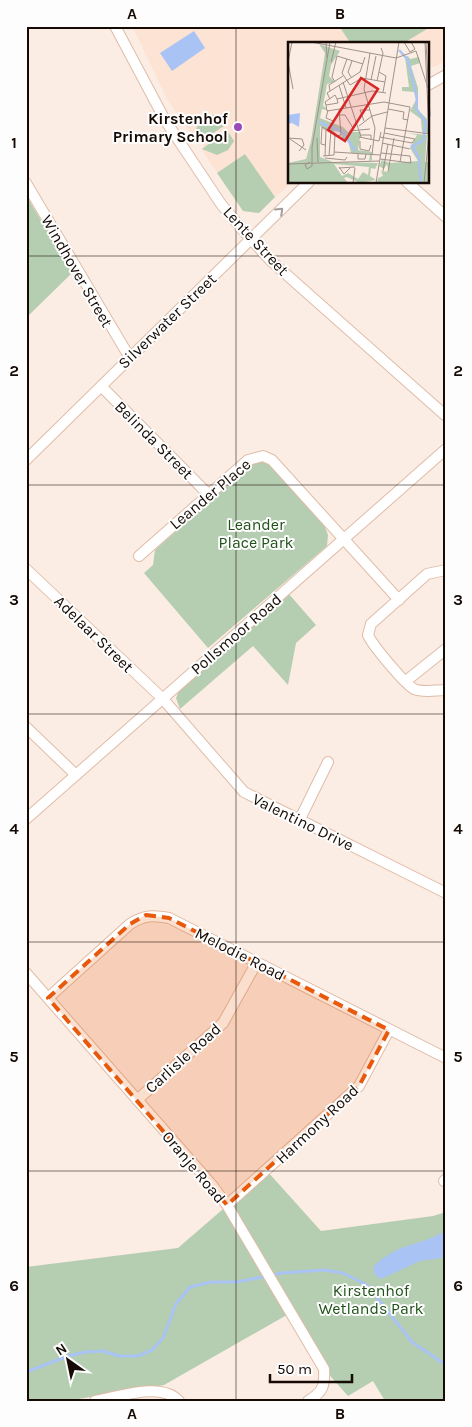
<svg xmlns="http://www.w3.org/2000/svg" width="472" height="1427" font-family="Karla,sans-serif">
	<rect width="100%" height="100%" fill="#fcede4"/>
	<path fill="#fde3d3" d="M132 26H446V61L428 70V44H290L291 183 259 213 243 211 201 149 205 147 201 142 198 144 167 99Z"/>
	<path fill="#b5cdb1" d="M339 26H432L402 44H351Z
		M212 115H216L224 126 198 143C192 130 198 119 212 115Z
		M227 130 234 141 228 150 217 155 202 149Z
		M245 154 275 197 259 213 243 211 217 173Z
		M26 195 72 273 26 318Z
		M260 461 270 465 325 527 328 535 327 546 208 648 144 573 153 565 155 550 249 466Z
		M288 593 316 625 296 643 288 685 253 646 180 709 176 698 180 689Z
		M267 1171 321 1231 433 1216 446 1212V1401H385L373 1381 348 1396 324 1369 292 1312 164 1385 66 1401H26V1267L178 1248Z"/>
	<path fill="#a9c3f4" d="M194 31 205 48 172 71 160 53Z
		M446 1230V1255L441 1258 420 1261 381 1279 375 1275 373 1267C399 1241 421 1247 446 1230Z"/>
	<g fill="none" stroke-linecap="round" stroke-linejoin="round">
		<path stroke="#a9c3f4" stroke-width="3" d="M26 1372 68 1356 86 1352 103 1351 119 1356H138L152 1350 163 1338 176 1304 190 1287 211 1282H237L282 1273 324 1270 343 1273 367 1285 412 1342 446 1365"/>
		<defs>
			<path id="minor" d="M115 26 165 120 221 204 242 229 270 260 446 416
				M428 85 446 75
				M407 182 446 217
				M26 183 130 358
				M101 386 208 494
				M26 460 309 182
				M139 556 248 460 263 456 272 460 399 600
				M26 569 163 699 244 792 446 893
				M446 570 427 574 371 624 368 635C373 646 404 683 414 689 423 693 436 690 446 690
				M406 681 446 649
				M26 727 76 775
				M26 819 446 449
				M300 819 328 762
				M26 973 212 1185 227 1205 324 1369C325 1386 323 1392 308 1401
				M48 998 130 924C144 915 153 915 169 918L446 1058
				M137 1100 223 1023 257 962
				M444 1181 446 1179
				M227 1205 359 1086 389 1030
				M95 1401C119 1397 161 1381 179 1401"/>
		</defs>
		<use href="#minor" stroke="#e0bca7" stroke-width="12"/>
		<use href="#minor" stroke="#fff" stroke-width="10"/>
	</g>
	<defs><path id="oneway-chevron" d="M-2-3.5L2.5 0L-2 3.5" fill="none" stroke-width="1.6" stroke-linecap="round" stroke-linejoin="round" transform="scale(1.25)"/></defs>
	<use stroke="#a19d9b" href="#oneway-chevron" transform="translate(280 211) rotate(-44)"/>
	<path fill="#e8590c" fill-opacity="0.2" stroke="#e8590c" stroke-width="4" stroke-dasharray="10 6" stroke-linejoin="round" d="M146 915 169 918 389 1030 359 1086 227 1205 48 998 130 924Z"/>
	<path fill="none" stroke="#150a04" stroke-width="1" stroke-opacity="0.55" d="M236 26V1401M26 256H446M26 485H446M26 714H446M26 942H446M26 1171H446"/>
	<circle fill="#9a49b8" stroke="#fdfdfd" stroke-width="2" cx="238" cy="127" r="5"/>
	<g text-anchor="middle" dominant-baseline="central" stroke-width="4" stroke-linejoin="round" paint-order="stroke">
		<g font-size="16" font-weight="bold" fill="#150a04" stroke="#fdfdfd" text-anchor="end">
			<text x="228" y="118">Kirstenhof<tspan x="228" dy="18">Primary School</tspan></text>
		</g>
		<g font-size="16" fill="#150a04" stroke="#fdfdfd">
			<text transform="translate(256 241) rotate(47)">Lente Street</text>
			<text transform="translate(77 271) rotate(60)">Windhover Street</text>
			<text transform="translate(167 321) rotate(-44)">Silverwater Street</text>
			<text transform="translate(154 440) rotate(45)">Belinda Street</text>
			<text transform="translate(210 494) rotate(-40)">Leander Place</text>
			<text transform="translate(94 634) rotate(44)">Adelaar Street</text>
			<text transform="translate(236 634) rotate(-41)">Pollsmoor Road</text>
			<text transform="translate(303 822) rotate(26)">Valentino Drive</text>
			<text transform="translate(240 954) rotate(27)">Melodie Road</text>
			<text transform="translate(183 1058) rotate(-42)">Carlisle Road</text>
			<text transform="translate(317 1124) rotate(-43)">Harmony Road</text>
			<text transform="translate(194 1167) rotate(50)">Oranje Road</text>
		</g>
		<g font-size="16" fill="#1f5318" stroke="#fdfdfd">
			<text x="256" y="524">Leander<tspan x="256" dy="18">Place Park</tspan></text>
			<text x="371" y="1290">Kirstenhof<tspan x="371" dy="18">Wetlands Park</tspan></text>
		</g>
	</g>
	<g transform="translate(288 42)">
		<rect width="141" height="141" fill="#fcede4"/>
		<path d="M31 2 52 9 43 23 41 34 47 40 39 42 35 64 38 66V68L34 67 32 76 55 85 60 90H73L70 108 84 110V118L92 116 81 119 82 112 63 111 60 98 54 97 53 90 36 88 32 84V115L45 120 90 121 87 127 83 126 82 134 88 138 72 141 59 135 56 136 60 141H0V121L18 117 23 99 37 11ZM46 122 81 125 80 133 75 130 70 137 60 131 54 134ZM120 14 122 17 131 15 132 21 123 24 130 46V68L139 77 140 91 134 90 133 77 122 69 128 58 126 50 114 49V45H121L117 15ZM119 91 139 93 137 120H141V141H89L90 136 95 134 93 129 101 130 99 122 96 127 91 124 94 118 102 121 130 119 122 106 129 93Z" fill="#b5cdb1" fill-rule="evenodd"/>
		<path d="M12 71 11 85 4 81 0 82V73Z" fill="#a9c3f4"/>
		<path fill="none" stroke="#a9c3f4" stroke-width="2.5" d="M111 8 120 18 129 56 128 66 138 81 135 99 124 104 131 115 133 141M31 80 55 90 67 109"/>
		<path fill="none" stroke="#a0928a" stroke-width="1" d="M4 0 0 20 5 47M23 0 108 16M38 0 39 16M116 0 122 10 127 7 123 0M138 0 142 74M82 11 76 47 87 86 84 113M108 16 128 9 140 46M59 17 54 31 62 43 74 36 97 40M43 20 48 0M91 30 98 34 95 50M63 35 60 30 64 19M83 38 88 14M89 39 95 11 93 6M47 40 44 35 49 14 75 22M55 40 73 95M51 43 58 66M42 49 41 43 55 34M42 57 39 51 72 30 77 15M49 57 84 49 98 51M38 63 39 69 96 60 122 65 112 120M38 63 37 60 47 53 49 57M38 63 50 61 49 57M100 67 116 70 115 77 120 78M40 68 38 76 45 79M51 73H57L65 86M76 79 72 68H82M71 84 84 74 99 70M97 86 142 92M61 89 82 87M73 93H83V98M47 94 53 93 51 67M71 95 91 99 93 90M92 95 124 101 127 97 96 91M0 96 14 97 16 103 11 109M29 96 30 120M2 97 18 108M72 99V107L81 109 83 103M94 101 122 107M46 110 92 113M70 112V117H77L78 112M35 114 46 113 47 91 34 85 33 102 37 103M37 114 38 87M41 114 43 88M37 116 57 118 59 115M92 117 123 121 122 114 93 111M22 120 17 123 19 127 24 124V105L42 0M0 122 91 119M51 125 56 132 62 126M51 126 67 125M95 129 100 102M100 130 106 96M65 141 67 126M88 141 111 0M136 141 141 92 137 0"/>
		<path fill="#d62828" fill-opacity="0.15" stroke="#d62828" stroke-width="2.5" d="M73 36 90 47 57 99 40 88Z"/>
		<rect width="141" height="141" fill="none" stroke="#150a04" stroke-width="2.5"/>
	</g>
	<rect width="472" height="1427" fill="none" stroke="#fdfdfd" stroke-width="55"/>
	<g transform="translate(68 1360) rotate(327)" stroke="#fdfdfd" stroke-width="4" paint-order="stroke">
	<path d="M0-4L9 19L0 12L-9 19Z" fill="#150a04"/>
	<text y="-8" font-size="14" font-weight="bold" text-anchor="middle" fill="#150a04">N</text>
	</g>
	<path d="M270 1374v8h82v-8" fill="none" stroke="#150a04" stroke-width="2.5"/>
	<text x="277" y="1374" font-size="15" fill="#150a04" stroke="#fdfdfd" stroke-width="4" paint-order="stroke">50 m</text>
	<rect x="28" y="28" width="416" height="1372" fill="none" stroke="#150a04" stroke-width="2"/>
	<g font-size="16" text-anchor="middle" font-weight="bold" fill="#150a04">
		<text x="132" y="19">A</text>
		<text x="340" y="19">B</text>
		<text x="14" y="148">1</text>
		<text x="458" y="148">1</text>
		<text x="14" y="376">2</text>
		<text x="458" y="376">2</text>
		<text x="14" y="605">3</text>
		<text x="458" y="605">3</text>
		<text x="14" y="834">4</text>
		<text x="458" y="834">4</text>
		<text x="14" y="1062">5</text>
		<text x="458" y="1062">5</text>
		<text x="14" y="1291">6</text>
		<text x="458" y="1291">6</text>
		<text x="132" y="1419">A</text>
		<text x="340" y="1419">B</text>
	</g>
</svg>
